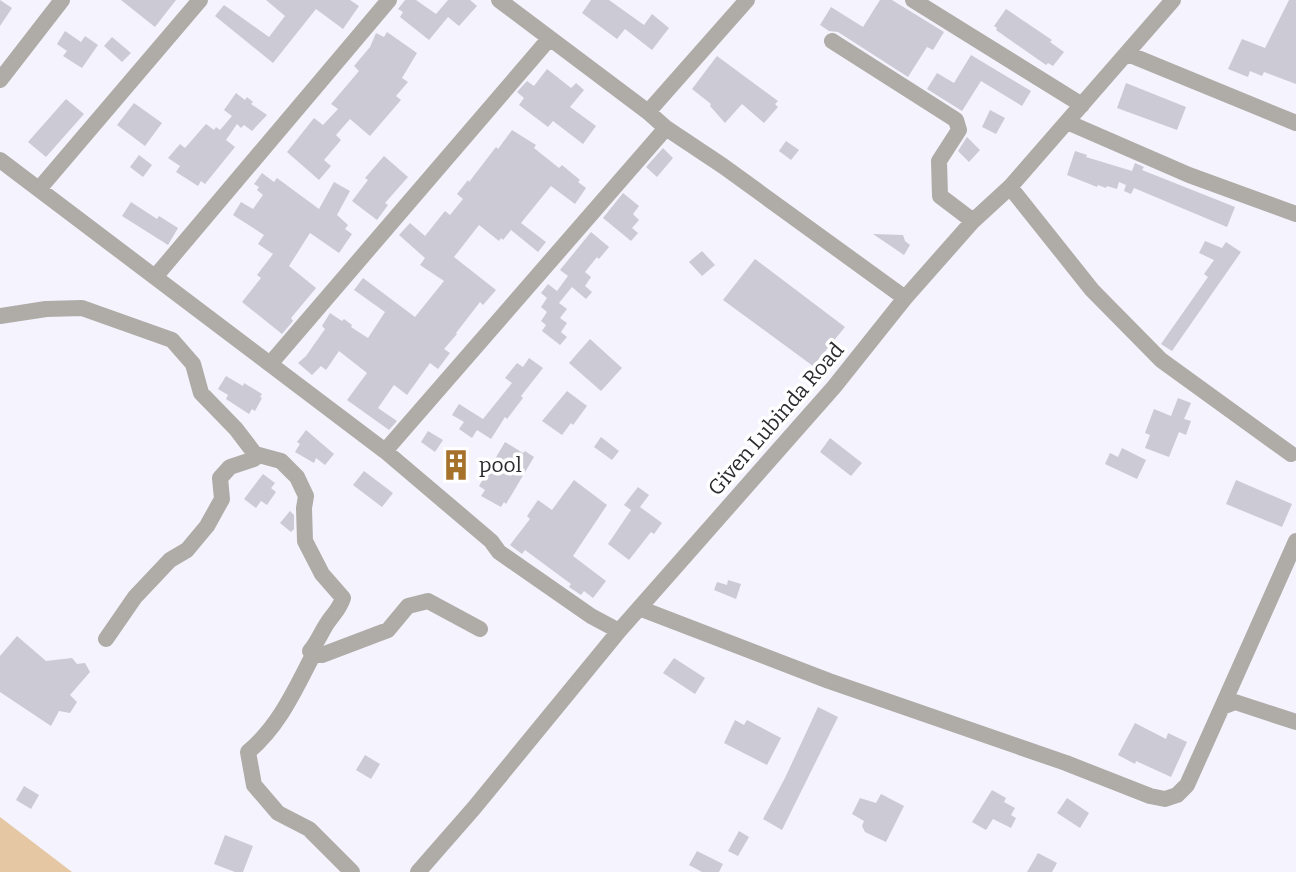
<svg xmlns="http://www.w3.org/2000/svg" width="1296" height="872" font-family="Bitter,serif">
	<rect width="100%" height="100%" fill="#f4f3fe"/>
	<path fill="#e6c7a3" d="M0 817 72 872H0Z"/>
	<path fill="#cbcad5" d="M0 0 12 8 0 26Z
		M121 0H176L155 27Z
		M266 0H350L359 6 343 29 316 9 273 63 215 16 224 5 269 37 285 16Z
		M405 0H416L436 14 448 0H470L477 6 459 26 448 17 429 40 400 17 403 12 398 9Z
		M591 0H609L644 25 652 14 669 28 652 50 625 29 617 39 582 13Z
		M880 0H892L944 32 933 50 927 47 908 77 838 32 829 31 820 25 831 7 863 27Z
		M1289 0H1296V84L1264 72 1262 76 1250 71 1248 77 1228 69 1242 39 1265 48Z
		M1006 9 1052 40 1050 42 1064 52 1053 66 1048 63 1046 65 996 30 997 28 994 26Z
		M65 31 81 42 85 36 98 45 82 68 63 56 67 51 57 44Z
		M387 32 417 53 402 78 408 82 396 96 401 100 370 136 350 119 336 135 341 140 324 160 331 166 319 180 287 152 314 118 323 125 338 109 331 104 359 71 354 66 370 47 376 33 384 37Z
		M112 37 131 53 122 62 104 46Z
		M971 55 1031 91 1022 106 981 81 962 111 927 89 937 73 954 83Z
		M717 56 778 101 775 104 778 107 764 123 742 104 725 123 710 106 711 104 692 89Z
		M547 69 571 88 576 83 584 90 570 107 596 126 583 144 553 121 548 127 519 105 524 98 517 92 527 81 534 86Z
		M1126 83 1186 107 1177 130 1117 108Z
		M236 93 245 100 247 97 253 102 251 104 267 115 252 131 244 125 241 128 237 124 226 140 235 147 205 184 201 181 198 186 176 172 180 166 168 158 180 144 185 148 206 124 214 130 216 127 220 130 232 116 224 110Z
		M66 99 84 114 46 157 28 142Z
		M134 103 162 123 145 146 117 125Z
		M990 110 1005 118 996 134 982 127Z
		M512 130 536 145 534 148 559 168 562 165 580 180 578 182 586 188 575 204 551 186 521 223 546 242 538 252 511 230 503 240 501 238 499 241 479 225 454 257 496 290 483 305 480 302 456 333 457 334 444 349 450 353 438 369 430 363 407 395 394 385 378 408 397 421 389 430 347 400 367 373 339 351 326 370 321 366 312 375 298 363 306 356 325 329 322 326 330 313 342 321 344 319 352 325 351 327 368 338 385 312 354 290 363 278 415 317 444 281 420 265 425 258 399 235 410 223 425 236 445 211 450 215 463 199 457 194 468 180 469 182 496 147 498 149Z
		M967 137 980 150 969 162 958 151Z
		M786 141 799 150 791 160 779 151Z
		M663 148 673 158 657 177 646 167Z
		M1075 151 1087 155 1086 157 1132 171 1135 163 1144 167 1142 170 1235 207 1227 227 1134 188 1131 194 1124 191 1126 185 1119 182 1117 189 1107 186 1106 188 1098 185 1097 187 1067 175Z
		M139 155 152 165 143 177 130 167Z
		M384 156 408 177 385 203 388 205 377 220 352 201 368 180 365 178Z
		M262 173 274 182 277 178 319 209 334 182 350 191 337 215 348 225 345 229 352 234 339 253 310 233 289 266 316 288 291 318 293 321 282 334 242 302 261 278 257 275 273 254 258 244 264 235 233 215 241 202 253 209 263 195 257 190 259 187 254 184Z
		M623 193 639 206 633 214 639 220 632 228 638 233 631 241 603 218Z
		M131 202 157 219 159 216 178 228 168 245 122 216Z
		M591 232 609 247 599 259 597 257 585 272 591 277 585 286 592 292 586 299 572 287 559 303 567 309 560 318 567 323 561 332 567 337 560 345 542 331 546 325 541 321 547 312 541 307 547 298 541 293 548 284 557 291 568 276 560 270Z
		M873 234 903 235 905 241 910 245 904 255Z
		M1205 241 1222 248 1226 242 1241 252 1172 351 1161 344 1208 277 1204 274 1214 260 1199 253Z
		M702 251 715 265 702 276 689 262Z
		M755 259 845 327 813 366 723 300Z
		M590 339 622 368 601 391 569 363Z
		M529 358 543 368 521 396 523 398 507 419 505 417 491 439 477 430 472 438 459 429 464 422 452 415 459 404 483 419 512 383 505 378 517 363 523 367Z
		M226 376 243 386 244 383 262 394 260 397 262 398 255 411 252 409 249 414 226 399 228 395 218 389Z
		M567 391 587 406 573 425 571 423 562 435 542 421Z
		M1178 398 1191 403 1184 419 1191 421 1186 435 1179 432 1169 457 1145 448 1150 435 1145 433 1154 409 1171 416Z
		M306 430 334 454 325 465 316 458 314 463 295 452 300 444 297 442Z
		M428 431 443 440 435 452 421 442Z
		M601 437 619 451 612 460 594 447Z
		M830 438 862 463 851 476 820 452Z
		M505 442 523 453 525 451 534 457 506 504 504 502 501 507 481 496 485 490 479 486Z
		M1122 448 1146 460 1137 479 1105 464 1110 453 1118 457Z
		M364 471 393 493 382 507 353 485Z
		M263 474 275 483 271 488 276 492 267 505 261 501 256 508 244 499Z
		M574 480 607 505 573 556 606 581 593 598 584 591 581 595 569 587 571 584 525 550 522 554 510 545 530 519 527 516 538 500 552 510Z
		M1236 480 1292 504 1282 527 1226 504Z
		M638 487 649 495 640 507 662 523 654 534 651 532 629 560 608 544 631 510 624 505Z
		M290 511 294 515V529L291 532 280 523Z
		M728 580 741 584 736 599 714 590 717 582 727 585Z
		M17 636 46 661 72 658 77 664 85 663 90 672 70 695 77 702 70 713 59 711 51 726 0 692V656Z
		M674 658 705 678 695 694 663 673Z
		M818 707 838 717 782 830 763 819 785 778Z
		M735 720 744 725 747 720 781 738 767 765 724 743Z
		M1135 723 1166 739 1168 733 1187 742 1171 777 1136 761 1135 764 1118 755Z
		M365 755 380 764 371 779 356 770Z
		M24 786 39 795 31 809 16 800Z
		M992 790 1006 798 1004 802 1015 808 1011 815 1016 818 1011 828 993 819 986 830 972 822Z
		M881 794 904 806 886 842 865 832 862 826 864 821 852 814 860 798 876 803Z
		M1067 798 1089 813 1080 828 1057 813Z
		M739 831 749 837 738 856 728 851Z
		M225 835 253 846 243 872H235L214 864Z
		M697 851 723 864 719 872H702L689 865Z
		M1038 853 1057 863 1052 872H1027Z"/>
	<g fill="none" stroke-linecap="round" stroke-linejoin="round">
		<path stroke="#afaba7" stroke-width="16" d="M499 0 648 112 666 128 723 166 905 298
			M913 0 1082 105
			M832 41 956 120 959 130 939 161 940 196 973 221
			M1128 54 1296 123
			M0 80 62 0
			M648 112 747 0
			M1067 122 1189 175 1296 214
			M0 160 385 451 491 541 499 552 591 616 619 631
			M1010 187 1092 290 1161 360 1291 454
			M39 189 200 0
			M155 277 389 0
			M0 316 46 309 82 308 172 340 193 364 201 393 236 429 255 454 281 461 297 477 306 496 304 508 305 541 322 574 343 598C339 610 334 613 328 622 321 632 318 642 310 651L313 655
			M270 364 549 39
			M385 451 666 128
			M639 608 829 681 1066 763 1150 796 1165 799 1177 795 1187 785 1222 707 1235 702 1296 722
			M106 639 135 597 170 560 187 550 207 526 222 499 220 478 230 467 254 459 255 454
			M1222 707 1296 541
			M352 872 309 829 278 813 254 785 248 752C279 726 295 690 313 655H322L388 630 408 606 428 601 480 629
			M418 872 474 808 619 631 834 387 905 298 973 221 1010 187 1173 0"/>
	</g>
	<defs>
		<symbol id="building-bare" viewBox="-9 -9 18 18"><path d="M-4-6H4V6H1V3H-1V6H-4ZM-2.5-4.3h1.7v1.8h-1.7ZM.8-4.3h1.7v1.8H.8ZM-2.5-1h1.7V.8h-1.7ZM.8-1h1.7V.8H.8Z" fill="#a6722b" stroke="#fff" stroke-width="2.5" paint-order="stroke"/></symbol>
	</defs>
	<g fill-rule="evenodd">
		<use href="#building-bare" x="434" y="443" width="44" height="44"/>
	</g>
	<g text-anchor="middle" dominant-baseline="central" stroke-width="7" stroke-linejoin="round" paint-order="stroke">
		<g font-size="21" fill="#2b2a2e" stroke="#fff">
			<text transform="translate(776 419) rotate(-49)">Given Lubinda Road</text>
		</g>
		<g font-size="21" fill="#2b2a2e" stroke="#fff" text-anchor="start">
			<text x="479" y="465">pool</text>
		</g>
	</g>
</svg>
